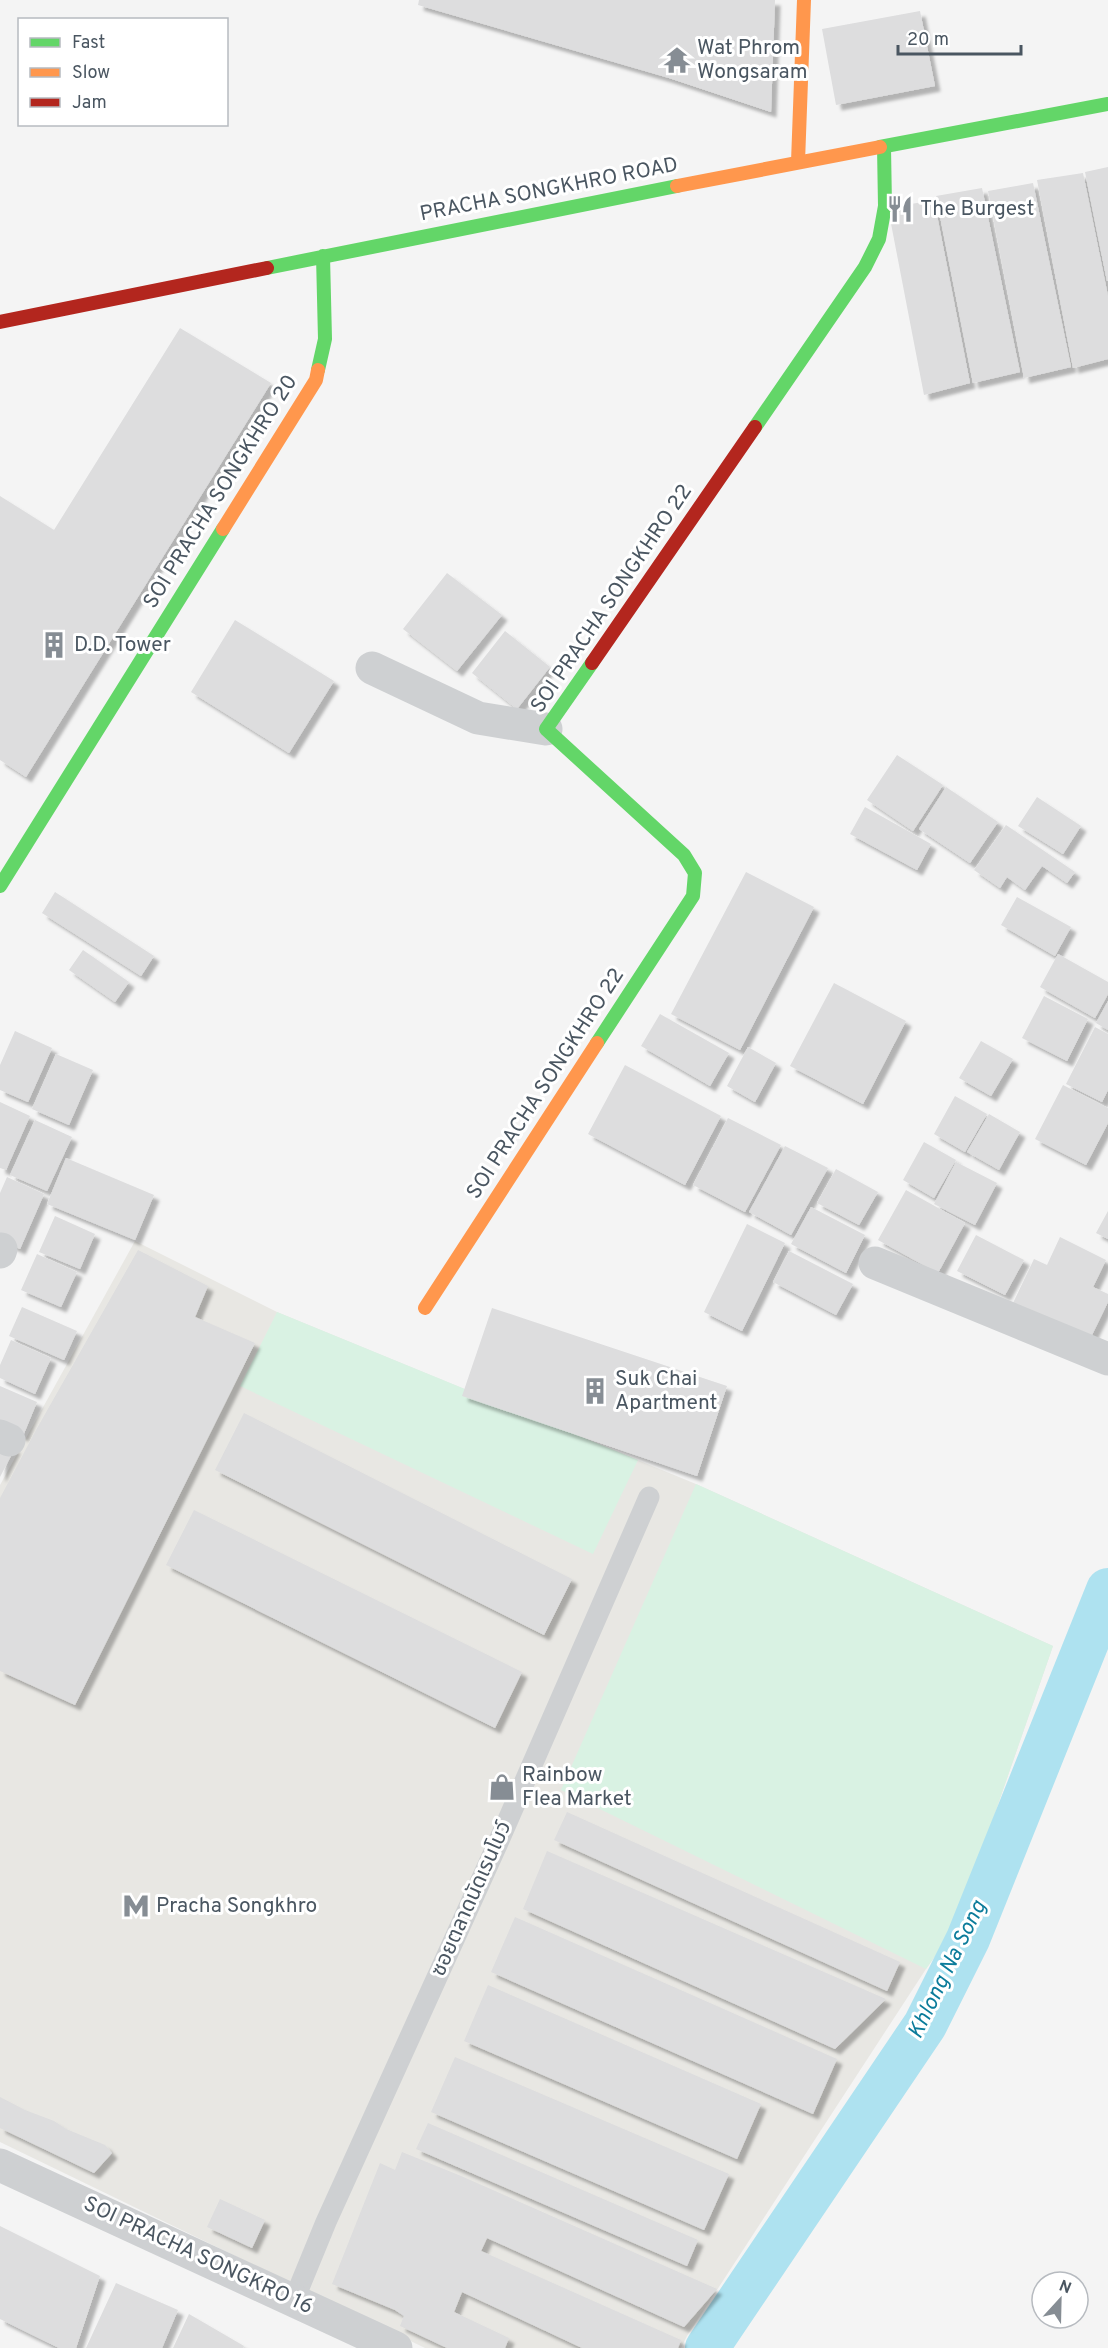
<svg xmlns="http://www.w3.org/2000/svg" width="1108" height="2348" font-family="Overpass,'Noto Sans Thai',sans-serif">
	<defs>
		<filter id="shadow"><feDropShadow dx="5.5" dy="5.5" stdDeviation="1.5" flood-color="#0004"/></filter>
	</defs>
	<rect width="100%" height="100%" fill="#f4f4f4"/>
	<path fill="#e8e7e3" d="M135 1241 277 1312 696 1484 1053 1646 955 1928 926 1969 687 2336 681 2348H425L0 2142V1485Z"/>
	<path fill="#d9f2e3" d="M277 1312 638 1460 593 1554 240 1386Z
		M696 1484 1053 1646 955 1928 926 1969 561 1790Z"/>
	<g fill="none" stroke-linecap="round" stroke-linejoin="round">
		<path stroke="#aee2f0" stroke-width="44" d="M707 2348 925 2025 968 1939 1108 1590"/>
	</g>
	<path fill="#ddddde" filter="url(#shadow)" d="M419 0H775L771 112 669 78 418 5Z
		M920 11 935 86 836 105 822 29Z
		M1108 167V281H1107L1085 172Z
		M1083 173 1108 296V359L1073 368 1037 180Z
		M1033 183 1071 367 1024 378 988 191Z
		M982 188 1020 372 973 383 936 196Z
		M934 200 970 383 924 395 888 208Z
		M180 328 271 383 26 777 0 760V496L54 530Z
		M447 573 502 615 457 671 403 629Z
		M235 620 334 681 289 753 191 692Z
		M505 631 550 667 517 709 472 673Z
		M897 755 943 785 913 831 867 800Z
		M946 787 998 822 970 863 919 829Z
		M1037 797 1081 826 1063 854 1018 826Z
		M865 807 931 844 917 870 850 834Z
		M1006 825 1075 872 1067 883 1042 866 1025 890 1007 877 1000 888 974 870Z
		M746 872 814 907 740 1050 671 1014Z
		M55 892 154 956 141 976 42 913Z
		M1017 897 1071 927 1055 956 1001 925Z
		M83 950 129 982 115 1002 69 970Z
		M1058 954 1108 982V994L1095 1018 1040 987Z
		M834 983 906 1021 863 1104 790 1066Z
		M1044 996 1088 1019 1067 1061 1022 1038Z
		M1108 1001V1030L1096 1023Z
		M660 1014 729 1053 710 1086 641 1046Z
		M1095 1027 1108 1034V1090L1102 1102 1066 1084Z
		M15 1031 52 1048 28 1102 0 1090V1065Z
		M981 1041 1013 1059 991 1096 959 1078Z
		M748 1047 776 1063 755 1102 727 1086Z
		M56 1054 93 1070 69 1125 32 1109Z
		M625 1065 721 1116 685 1185 588 1134Z
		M1063 1085 1108 1108V1123L1086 1165 1035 1139Z
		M955 1096 987 1114 965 1152 934 1134Z
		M0 1102 30 1116 6 1170 0 1168Z
		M989 1114 1020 1132 999 1170 967 1152Z
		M728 1118 781 1145 745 1212 693 1185Z
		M35 1120 72 1137 47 1191 10 1175Z
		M924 1142 956 1160 934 1198 903 1180Z
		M785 1146 828 1168 791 1235 749 1212Z
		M66 1158 154 1195 135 1240 47 1204Z
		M956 1162 997 1183 975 1225 934 1204Z
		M836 1169 878 1192 859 1225 817 1203Z
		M7 1177 44 1194 20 1249 0 1240V1193Z
		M906 1190 965 1223 938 1273 878 1240Z
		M811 1207 865 1235 846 1273 791 1244Z
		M1108 1211V1239L1096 1233Z
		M55 1216 95 1234 80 1269 39 1252Z
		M747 1224 785 1243 742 1331 704 1312Z
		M976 1235 1024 1260 1005 1295 957 1271Z
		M1060 1237 1106 1260 1093 1287 1108 1294V1302L1089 1341 1013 1303 1034 1259 1047 1265Z
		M138 1250 208 1286 195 1317 255 1343 75 1705 0 1671V1498L36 1430Z
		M789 1251 853 1284 836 1315 773 1282Z
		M37 1254 77 1272 61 1307 21 1290Z
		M22 1307 77 1331 64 1360 9 1336Z
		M492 1308 727 1386 697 1476 462 1396Z
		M11 1340 51 1358 35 1394 0 1378V1365Z
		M0 1386 37 1402 23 1436 0 1426Z
		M244 1413 572 1579 544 1635 215 1470Z
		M0 1442 15 1448 0 1477Z
		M194 1510 522 1672 495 1728 166 1565Z
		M567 1812 900 1962 887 1991 554 1840Z
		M547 1851 886 1999 835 2049 523 1909Z
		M515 1917 837 2059 813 2114 491 1972Z
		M488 1985 761 2104 737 2159 464 2041Z
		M455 2057 729 2174 704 2230 431 2112Z
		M0 2097 25 2110 54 2121 66 2129 105 2145 112 2153 94 2173 0 2128Z
		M428 2123 698 2240 687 2266 416 2149Z
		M402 2152 461 2176 717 2289 684 2327 487 2238 481 2251 681 2340 678 2348H582L462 2292 454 2312 509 2338 505 2348H447L400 2326 404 2316 395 2310 332 2284 380 2163 395 2170Z
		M220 2199 265 2220 252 2248 207 2227Z
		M0 2226 100 2276 76 2348H59L0 2319Z
		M116 2283 178 2310 162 2348H86Z
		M189 2314 244 2346 243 2348H173Z"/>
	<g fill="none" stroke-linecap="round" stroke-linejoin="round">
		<path stroke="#ced0d2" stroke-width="21" d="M294 2300 326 2222 497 1845 649 1497"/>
		<path stroke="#ced0d2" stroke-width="33" d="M372 668 478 718 546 729
			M0 1252 1 1249
			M875 1263 1108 1359
			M0 1436 9 1440
			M0 2165 396 2348"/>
		<path stroke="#63d668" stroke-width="14" d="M880 147 1108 104
			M267 268 677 186
			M318 370 325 339 323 256
			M755 427 865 267 879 239 885 206 884 147
			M592 663 546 729 684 855 695 873 693 896 597 1043
			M0 886 223 529"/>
		<path stroke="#ff974d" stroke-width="14" d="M798 162 804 0
			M677 186 880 147
			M223 529 316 380 318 370
			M425 1308 597 1043"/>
		<path stroke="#b3261e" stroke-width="14" d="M0 322 267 268
			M592 663 755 427"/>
	</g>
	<defs>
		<symbol id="temple-bare" viewBox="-9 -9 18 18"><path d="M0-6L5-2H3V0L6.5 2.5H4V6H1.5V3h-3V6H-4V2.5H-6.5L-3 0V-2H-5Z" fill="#868d94" stroke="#fff" stroke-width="2.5" paint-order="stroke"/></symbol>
		<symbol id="restaurant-bare" viewBox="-9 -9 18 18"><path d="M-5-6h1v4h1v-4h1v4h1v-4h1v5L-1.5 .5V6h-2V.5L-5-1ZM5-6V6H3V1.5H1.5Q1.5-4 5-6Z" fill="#868d94" stroke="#fff" stroke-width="2.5" paint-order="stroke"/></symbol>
		<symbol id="building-bare" viewBox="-9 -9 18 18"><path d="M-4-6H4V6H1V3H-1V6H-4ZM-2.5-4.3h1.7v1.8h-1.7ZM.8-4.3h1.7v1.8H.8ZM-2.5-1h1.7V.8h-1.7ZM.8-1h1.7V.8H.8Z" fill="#868d94" stroke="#fff" stroke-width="2.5" paint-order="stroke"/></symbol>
		<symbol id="shop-bare" viewBox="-9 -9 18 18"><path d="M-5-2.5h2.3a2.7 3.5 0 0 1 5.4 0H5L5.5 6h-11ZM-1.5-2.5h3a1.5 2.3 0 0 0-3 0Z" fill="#868d94" stroke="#fff" stroke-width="2.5" paint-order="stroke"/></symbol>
		<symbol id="metro-bare" viewBox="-9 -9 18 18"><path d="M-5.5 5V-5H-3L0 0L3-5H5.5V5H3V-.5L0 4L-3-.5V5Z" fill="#868d94" stroke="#fff" stroke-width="2.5" paint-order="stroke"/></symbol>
	</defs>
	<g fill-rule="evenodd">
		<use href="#temple-bare" x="658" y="41" width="38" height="38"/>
		<use href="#restaurant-bare" x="881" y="190" width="38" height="38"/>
		<use href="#building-bare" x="35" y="626" width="38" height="38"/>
		<use href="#building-bare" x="576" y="1372" width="38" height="38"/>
		<use href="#shop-bare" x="483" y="1768" width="38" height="38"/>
		<use href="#metro-bare" x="117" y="1887" width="38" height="38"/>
	</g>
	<g text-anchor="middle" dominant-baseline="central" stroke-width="6" stroke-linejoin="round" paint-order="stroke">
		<g font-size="21" fill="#4a5661" stroke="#fff" text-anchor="start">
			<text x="697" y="48">Wat Phrom<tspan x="697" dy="24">Wongsaram</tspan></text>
			<text x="920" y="209">The Burgest</text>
			<text x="74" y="645">D.D. Tower</text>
			<text x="615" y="1379">Suk Chai<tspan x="615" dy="24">Apartment</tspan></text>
			<text x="522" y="1775">Rainbow<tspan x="522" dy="24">Flea Market</tspan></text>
			<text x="156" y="1906">Pracha Songkhro</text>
		</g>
		<g font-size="21" fill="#4a5661" stroke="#fff">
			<text transform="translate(549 190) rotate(-11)">PRACHA SONGKHRO ROAD</text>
			<text transform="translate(221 492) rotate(-58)">SOI PRACHA SONGKHRO 20</text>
			<text transform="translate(612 599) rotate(-56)">SOI PRACHA SONGKHRO 22</text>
			<text transform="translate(546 1084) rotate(-57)">SOI PRACHA SONGKHRO 22</text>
			<text transform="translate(472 1899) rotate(-66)">ซอยตลาดนัดเรนโบว์</text>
			<text transform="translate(198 2256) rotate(25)">SOI PRACHA SONGKRO 16</text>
		</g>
		<g font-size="22" font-style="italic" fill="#0c7c9b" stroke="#fff">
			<text transform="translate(948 1970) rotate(-64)">Khlong Na Song</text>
		</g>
	</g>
	<rect x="18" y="18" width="210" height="108" fill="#ffffff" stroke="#b7bbc0" stroke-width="1.5"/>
	<rect x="30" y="38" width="30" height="9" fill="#63d668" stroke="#b7bbc0" stroke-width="1.5"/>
	<text x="72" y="48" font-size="18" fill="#4a5661">Fast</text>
	<rect x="30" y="68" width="30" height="9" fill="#ff974d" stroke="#b7bbc0" stroke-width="1.5"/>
	<text x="72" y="78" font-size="18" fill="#4a5661">Slow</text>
	<rect x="30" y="98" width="30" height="9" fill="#b3261e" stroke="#b7bbc0" stroke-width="1.5"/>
	<text x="72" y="108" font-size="18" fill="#4a5661">Jam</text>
	<g transform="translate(1060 2300) rotate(22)"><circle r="28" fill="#ffffff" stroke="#b7bbc0" stroke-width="1.5"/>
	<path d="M0-4.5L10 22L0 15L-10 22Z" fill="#868d94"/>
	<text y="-9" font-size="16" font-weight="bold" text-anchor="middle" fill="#4a5661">N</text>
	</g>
	<path d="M898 45v9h123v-9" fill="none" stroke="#4a5661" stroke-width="3"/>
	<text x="907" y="45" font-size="18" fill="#4a5661" stroke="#ffffff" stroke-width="4.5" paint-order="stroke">20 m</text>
</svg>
